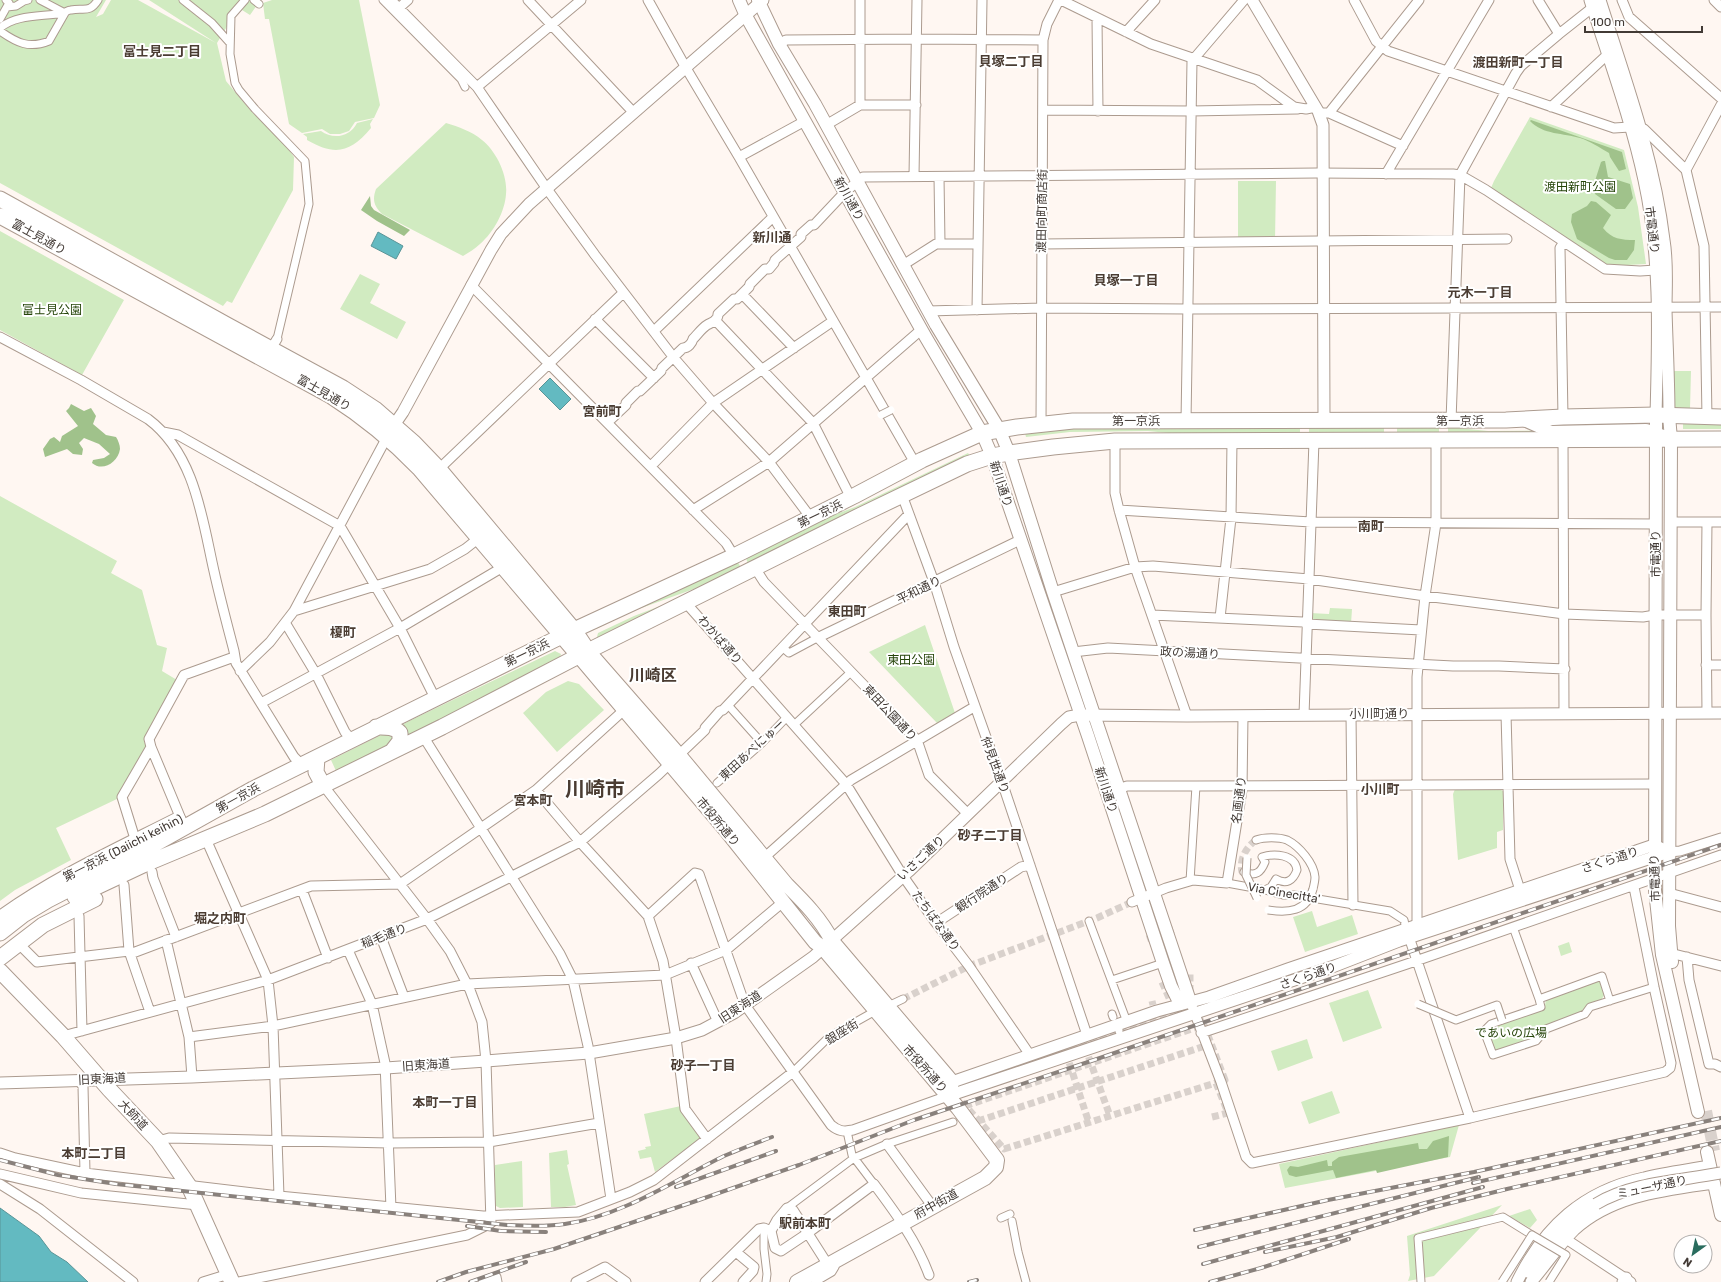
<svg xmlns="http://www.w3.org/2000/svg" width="1721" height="1282" font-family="Rubik,'Noto Sans JP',sans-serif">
	<rect width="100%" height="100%" fill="#fff7f2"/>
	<path fill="#d1ebc1" d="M0 0H106L96 17 103 14 111 0H138L216 43 149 0H243L217 43 226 81 250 110 287 147 294 157 293 190 232 303 227 301 223 306 0 183Z
		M249 0 257 5 250 15 242 10Z
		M272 0H359L380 105 374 118 355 122 349 131 340 134H330L322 129 302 133 289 124 269 19H265L263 3Z
		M1530 117 1624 150 1638 207 1646 264 1609 266 1491 188 1494 181Z
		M373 119 370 124 371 128C350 153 335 156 307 140V137L303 134 321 131C333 140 350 137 357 123Z
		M446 123C459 127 471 131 482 140 496 151 508 175 506 194 505 211 494 232 480 244 475 249 468 253 463 256L382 214C374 206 372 200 376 189Z
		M1238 181H1276L1275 240 1238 239Z
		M0 231 124 300 82 375 0 330Z
		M360 274 380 284 370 303 406 322 397 339 340 309Z
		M1672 371H1691L1690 409H1672Z
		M1683 422 1721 424V429H1683Z
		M1384 427V434L1309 435V428Z
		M1397 427H1439V434H1397Z
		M1448 427 1488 431 1643 430 1448 434Z
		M1083 428H1300V435H1188L1148 431 1070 432 1026 437 1025 433 1056 430Z
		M968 453 970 456 748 564 746 558 823 519 855 507Z
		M0 496 117 561 111 573 142 590 157 645 167 648 162 671 177 680 144 741 147 749 119 798 56 828 71 860 15 890 0 901Z
		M738 562 741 568 716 581 633 611 596 629 595 628Z
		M673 601 599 638 597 637 598 633 634 616Z
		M1330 608 1352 609 1351 624 1310 621V613L1329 614Z
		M925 625 955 713 937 723 869 652Z
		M555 651 561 654 560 657 408 736 407 735V731L403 725 405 723Z
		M568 681 579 684 604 710 557 752 523 713 546 692Z
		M385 733 394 736 391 745 336 771 331 760Z
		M1455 789 1501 790 1503 791V830L1497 832V848L1458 860 1453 794Z
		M1312 911 1317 927 1352 915 1358 934 1305 952 1293 917Z
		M1569 942 1572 952 1561 956 1558 946Z
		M1601 980 1605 994 1601 1000 1588 1004 1583 1011 1540 1028C1542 1041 1504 1050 1494 1051L1489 1032 1493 1027V1024L1544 1010 1546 1000Z
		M1368 990 1382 1028 1343 1042 1329 1003Z
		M1307 1039 1313 1058 1278 1071 1271 1051Z
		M1332 1091 1340 1113 1309 1124 1301 1102Z
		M681 1106 702 1137 655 1172 651 1157 640 1159 638 1151 646 1149 645 1147 651 1146 644 1114Z
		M1459 1125 1450 1157 1285 1188 1279 1164Z
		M567 1150 569 1164 567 1165 576 1205 565 1207H551L549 1153Z
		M522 1161 523 1207 500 1208 494 1205 495 1165Z
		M1502 1205 1434 1276 1408 1281 1410 1275 1407 1236Z
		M1530 1209 1537 1220 1530 1228 1509 1216Z"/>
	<path fill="#a0c28b" d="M1531 120 1622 152 1626 169 1619 171 1610 157 1609 153C1600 148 1590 141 1580 138 1564 133 1543 135 1530 121Z
		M1603 161H1605L1608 177 1630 184 1633 198 1625 209H1616L1595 194 1593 187 1601 162Z
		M370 196 371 206 374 210 410 230 404 236 377 221 361 210Z
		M1591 201 1596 202 1611 215 1603 228C1612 239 1621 240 1635 240L1634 250 1627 260H1615L1609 258 1577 239 1571 222 1572 214 1587 206Z
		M71 404 84 411 91 408 96 416 93 424 106 435 116 437C118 440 120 445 120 449 118 463 102 472 92 463L93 460 104 458 110 454 99 444 84 438 79 443 83 449 82 455 73 454 67 449 45 457 43 449 50 439 54 437 60 442 62 436 78 426 66 411 69 408Z
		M1449 1136 1448 1157 1377 1173 1376 1170 1336 1178 1333 1170 1296 1177 1289 1175 1287 1170 1290 1166 1298 1167 1327 1160 1328 1166H1332V1162L1339 1157 1418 1143 1419 1149H1427L1433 1141Z"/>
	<path fill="#63bac1" stroke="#599497" d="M378 232 403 246 396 259 371 246Z
		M550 378 571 399 560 410 539 389Z
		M0 1208 39 1236 51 1252 67 1262 88 1282H0Z"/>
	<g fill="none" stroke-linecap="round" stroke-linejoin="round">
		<path stroke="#d9d1cc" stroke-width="7" stroke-dasharray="7 3.5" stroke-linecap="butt" d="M1244 872H1242C1239 860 1246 847 1256 840
			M1159 935 1173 967
			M1147 939 1175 929
			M1162 982 1174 1009
			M1190 992V972
			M903 999 969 966 1097 918 1132 902
			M1152 1001 1153 1005
			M1085 1047 1110 1116
			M1066 1053 1089 1123
			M1040 1057 1186 1008
			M962 1102 1004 1149 1225 1080 1204 1025 1198 1017
			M965 1106 1203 1025
			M1212 1117 1228 1113 1216 1083
			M978 1121 1211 1044"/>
		<path stroke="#d9d1cc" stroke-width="12" stroke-dasharray="12 6" stroke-linecap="butt" d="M1706 1111 1714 1151"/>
		<defs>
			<path id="pedestrian" d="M40 0 65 13
				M183 0 212 23 229 42
				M245 0 231 16 230 54 235 83 239 90 255 109 305 161 309 204 277 339
				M254 0 259 4
				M383 0 461 79 465 87
				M7 7 16 6 24 1 28 0
				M0 19 9 3 6 0
				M0 28C17 14 42 17 63 13 66 12 68 10 71 10 84 7 89 14 98 0
				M0 31C17 43 29 49 49 41L65 13
				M782 647 789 653 817 638
				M728 705 762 743
				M794 725 851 672
				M717 783 762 743 787 717
				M1256 840C1264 837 1279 837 1287 840 1299 846 1314 863 1315 877 1315 881 1314 885 1313 889
				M1244 872C1256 877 1261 872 1265 862L1262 857C1274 853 1295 854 1297 870 1293 881 1286 885 1276 879L1271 887 1265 890
				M1190 881 1196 786
				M1227 883 1265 890 1283 895H1294L1390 911 1404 920 1406 929
				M1089 921 1127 1022
				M1513 927 1539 999
				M1112 980 1163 963
				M1610 1001 1602 976 1539 999 1541 1007 1491 1024 1484 1031 1493 1055 1536 1041 1546 1029 1585 1014 1590 1007 1654 987
				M886 1007 903 999
				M1112 1014 1113 1017
				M1119 1030V1031
				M793 1072 829 1037 877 1010
				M847 1131 852 1155 874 1184
				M787 1208 854 1158 887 1144 953 1122
				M1001 1218 1010 1214
				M1012 1221 1018 1252 1026 1282
				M764 1228V1249L767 1274 766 1282
				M815 1282 832 1272 835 1267
				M1421 1282 1418 1238 1503 1217 1532 1235"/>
			<path id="minor" d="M391 0 477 87 547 189 595 255 674 358 713 403 769 462 811 518
				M528 0 634 113
				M648 0 686 68 739 157 915 463
				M860 0V105
				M1061 0 1151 44 1257 80 1294 107 1306 109 1316 107
				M1354 0 1376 41 1388 51 1614 128 1630 127 1644 129 1686 170
				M1538 0 1559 34
				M1622 0 1629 17 1721 98
				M1714 0 1721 7
				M399 8 408 0
				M1097 18 1098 111
				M1126 32 1155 0
				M779 44 786 40 917 39 1043 40
				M477 87 581 0
				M1551 107 1607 55
				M1043 110 1191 111 1298 109
				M1323 113H1329L1403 146
				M1329 113 1419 0
				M826 125 860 105H916
				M739 157 805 121
				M1386 174 1489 0
				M914 176 917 0
				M939 177 940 243
				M1042 244 1507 239
				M903 265 936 244H978
				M471 285 726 543 734 556
				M742 294 794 348
				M977 310 982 0
				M928 311 1041 308 1188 309 1721 307
				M595 319 654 378
				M715 320 813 423 851 498
				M654 331 773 217
				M0 337 81 380 148 419C195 454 202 518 214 571 220 598 227 624 234 651L236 663 294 757 302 765
				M271 349 277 339
				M1563 417 1560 248 1564 242
				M1707 417 1704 246 1686 170 1721 105
				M1186 421 1192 61 1244 0
				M1451 421 1460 175 1516 73 1521 66 1559 34 1597 4
				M608 422 626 405V403L638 391H640L661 371 662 368 683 348C688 348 692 343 693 339 697 335 702 328 707 325 712 322 718 321 718 314L734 299H737L749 287 750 284 765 269H769L774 263 775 260 801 237V234L811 225H814L845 192 863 177 1317 173 1453 174 1460 175 1486 190 1605 269 1640 271 1656 270
				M1041 424 1043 40 1047 24 1059 0
				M163 432 178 435 340 526 400 628 435 698
				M1563 440 1564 713
				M1115 441V493L1119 510 1135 567 1187 716
				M651 466 713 403 833 321
				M439 469 623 293
				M902 495 934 582 954 647 1002 782 1087 1035
				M693 510 769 462 922 329
				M1119 510 1311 522 1656 524
				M1670 522H1721
				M755 568 764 582 917 740 929 775 967 813
				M1053 592 1135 567 1153 566 1309 579 1425 596 1564 614 1643 617 1655 615H1706L1707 522
				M686 603 846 784 903 876 936 923 969 966 1030 1055
				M294 611 430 569 465 549 479 538
				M1152 615 1303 622 1307 624 1421 630
				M1706 615 1707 713
				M1220 618 1231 518 1232 441
				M286 624 316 674 345 732 351 739
				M817 638 1020 540
				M1073 652 1108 648 1453 666H1499L1565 669
				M1706 665H1721
				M240 671 270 642 294 611 387 437
				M261 703 400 628 503 567
				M1351 714 1353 905
				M1506 714 1510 859 1520 890
				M1304 715 1314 441
				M423 736 560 954 573 980 588 1046 611 1199
				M1118 789 1127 786H1196L1655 784
				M536 790 580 842 648 916 663 961 676 1038 685 1109 707 1139
				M181 819 151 747 149 739 184 675 234 657
				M136 842 122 797 151 747
				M209 846 268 980 273 1026 279 1196
				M1669 852 1680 851 1721 838
				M765 857 851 780 974 707
				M152 872 153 878 176 937
				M124 885 129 951 150 1012
				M302 890 328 958
				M1669 893 1721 907
				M1132 902 1166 888 1193 880 1227 883 1242 790 1243 716
				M79 916 82 1031
				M648 916 695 873 699 874 745 1005 831 1125C838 1131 843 1132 853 1130L948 1096
				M936 923 1021 867 1030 865
				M1417 925V677L1425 596 1436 523V440
				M1407 931 1470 1118
				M381 937 404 997
				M166 940 189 1037 192 1077
				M18 943 37 962 129 951
				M348 950 372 1004 385 1063 391 1208
				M1670 953 1721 966
				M130 954 311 886 400 884 536 790 624 710
				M1687 957 1689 980 1709 1064H1715L1721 1067
				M691 963 718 1022
				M1190 1001 1221 1082 1246 1157 1252 1163 1470 1118 1665 1072 1670 1068 1671 1063 1654 987 1634 887
				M1201 1033 1407 964 1721 855
				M63 1036 268 980 427 919 580 842 659 774 705 730V728L720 711 723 710 909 514
				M189 1037 273 1026 467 984 665 975 726 950 783 902
				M79 1081 83 1086 85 1173
				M158 1141 169 1138 389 1143 489 1142 599 1123
				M887 1144 933 1207
				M0 1153 15 1158 85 1173 279 1196 483 1216 578 1212 630 1192 654 1180 793 1072
				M0 1174 81 1193 198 1205
				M0 1184 40 1209 133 1282
				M1566 1239 1631 1282
				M736 1252 754 1267 753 1271 743 1282
				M828 1265 793 1210 787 1208 777 1220 771 1231 775 1248 781 1251 808 1233 874 1184C895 1212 917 1242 929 1275
				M203 1282 229 1274
				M239 1282 467 1235 491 1223 486 1061 482 1022 470 990 450 951 427 919 323 785
				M483 1282 496 1277 497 1282
				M576 1282 605 1267 626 1282
				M705 1282 759 1229 764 1228 771 1231"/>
			<path id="tertiary" d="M1252 0 1318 111 1323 125 1324 421
				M1590 0C1609 60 1631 119 1644 180 1661 257 1658 337 1656 415
				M1600 0C1625 79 1654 157 1664 240 1668 264 1666 286 1666 310 1667 345 1669 380 1669 416
				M390 431 403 412 491 250 501 234 529 204 763 0
				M952 1082 1157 1011 1209 997 1288 969 1654 845 1663 849
				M0 1083 192 1077 386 1068 486 1061 589 1053 676 1038 702 1030 734 1013 813 957 909 871 1061 724 1069 717 1080 715 1187 716 1721 713
				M948 1096 1327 969 1399 941 1669 852
				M1530 1273 1559 1234 1574 1219 1596 1204
				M1517 1282C1544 1227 1583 1191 1644 1178 1665 1173 1688 1170 1710 1166
				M1531 1282C1546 1265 1558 1246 1574 1230 1612 1195 1665 1190 1714 1183
				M1623 1282 1626 1278"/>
			<path id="secondary" d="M739 0 746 16 925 336 982 433 992 456 1088 736 1163 963 1171 986 1180 1004
				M758 0 779 44 815 104 936 325 999 429 1009 453 1053 592 1190 1001
				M1656 415 1655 890 1662 955 1698 1112
				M1669 416 1671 439 1669 926 1672 962
				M1524 420 1551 432 1646 430 1663 436
				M1707 1152 1721 1215"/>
			<path id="primary" d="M588 651 679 755 787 885C804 902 821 919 832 941L947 1076 952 1082 948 1096
				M579 656 725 829 815 942 823 948 958 1108 997 1160 996 1167 985 1178 797 1282"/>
			<path id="trunk" d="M0 199 227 325 343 388 375 409 414 443 439 469 574 630 588 651
				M0 216 331 396C364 417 392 440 419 468L579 656
				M376 727C385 727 394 726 400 733V741L393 750
				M317 758 316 772 323 785
				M75 897 143 865 265 814 442 727 588 651 861 515 967 464 992 456 1009 453 1053 447 1115 441 1721 439
				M0 919C55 879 117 851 178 820
				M0 933 23 915 48 900 137 854 253 789 574 630 734 556 854 496 922 460 982 433 1017 427 1073 421 1506 420 1563 417 1656 415 1721 417
				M0 958 43 925 95 899
				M0 971 63 1036 109 1089 158 1141 189 1186 232 1282"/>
		</defs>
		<use href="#pedestrian" stroke="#ac9b8f" stroke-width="9"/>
		<use href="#minor" stroke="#ac9b8f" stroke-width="11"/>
		<use href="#tertiary" stroke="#ac9b8f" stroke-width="13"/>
		<use href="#secondary" stroke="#ac9b8f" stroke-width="14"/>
		<use href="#primary" stroke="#ac9b8f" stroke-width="16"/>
		<use href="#trunk" stroke="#ac9b8f" stroke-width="17"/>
		<use href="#pedestrian" stroke="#fff" stroke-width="7"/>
		<use href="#minor" stroke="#fff" stroke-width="9"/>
		<use href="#tertiary" stroke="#fff" stroke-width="11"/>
		<use href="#secondary" stroke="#fff" stroke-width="12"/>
		<use href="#primary" stroke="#fff" stroke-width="14"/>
		<use href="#trunk" stroke="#fff" stroke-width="15"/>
		<defs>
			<path id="rail" d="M0 1160 58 1175 116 1184 507 1225C527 1226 546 1227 565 1224 622 1216 673 1181 724 1156 740 1149 756 1143 772 1137
				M1473 1183 1721 1127
				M676 1187 776 1151
				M467 1226 501 1231 546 1232
				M1195 1230 1328 1200 1474 1172 1721 1118
				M1199 1247 1479 1177
				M1265 1252 1337 1237 1431 1208 1507 1189 1721 1141
				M1203 1264 1483 1187
				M438 1282 466 1272 554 1249 696 1201 799 1165 914 1120 1094 1060 1721 845
				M470 1282 526 1262
				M969 1282 977 1280
				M1210 1282 1261 1268 1349 1239"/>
		</defs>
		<use href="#rail" stroke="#89817c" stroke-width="4"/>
		<use href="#rail" stroke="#fff" stroke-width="2.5" stroke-dasharray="8" stroke-linecap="butt"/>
		<defs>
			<path id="pedestrian-bridge" d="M881 415 891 410
				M1247 858 1246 875 1257 898
				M1268 910C1288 913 1307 912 1313 889
				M1418 1004 1456 1020 1497 1005 1502 1020
				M1502 1282 1532 1235 1566 1255 1549 1282"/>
			<path id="tertiary-bridge" d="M1596 1204C1633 1182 1679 1181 1721 1173"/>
		</defs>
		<use href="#pedestrian-bridge" stroke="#ac9b8f" stroke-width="9" stroke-linecap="butt"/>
		<use href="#tertiary-bridge" stroke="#ac9b8f" stroke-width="13" stroke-linecap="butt"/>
		<use href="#pedestrian-bridge" stroke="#fff" stroke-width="7"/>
		<use href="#tertiary-bridge" stroke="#fff" stroke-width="11"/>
	</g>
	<g text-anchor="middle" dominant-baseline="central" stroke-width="4" stroke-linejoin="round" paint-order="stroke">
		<g font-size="12" fill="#254409" stroke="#fff">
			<text x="1580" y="187">渡田新町公園</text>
			<text x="52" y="310">富士見公園</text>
			<text x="911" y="660">東田公園</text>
			<text x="1511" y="1033">であいの広場</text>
		</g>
		<g font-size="12" fill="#423a35" stroke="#fff">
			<text transform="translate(849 199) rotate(61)">新川通り</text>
			<text transform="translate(1042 211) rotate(-89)">渡田向町商店街</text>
			<text transform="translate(1652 230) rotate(83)">市電通り</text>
			<text transform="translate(39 237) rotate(29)">富士見通り</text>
			<text transform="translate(324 393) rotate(30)">富士見通り</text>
			<text x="1136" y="421">第一京浜</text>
			<text x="1460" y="421">第一京浜</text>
			<text transform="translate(1001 484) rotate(72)">新川通り</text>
			<text transform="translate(820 514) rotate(-26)">第一京浜</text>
			<text transform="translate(1656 554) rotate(-90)">市電通り</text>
			<text transform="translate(919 590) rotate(-26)">平和通り</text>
			<text transform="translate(720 640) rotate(49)">わかば通り</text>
			<text transform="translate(527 653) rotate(-26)">第一京浜</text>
			<text transform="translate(1190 653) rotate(3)">政の湯通り</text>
			<text transform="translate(890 713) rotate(47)">東田公園通り</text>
			<text x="1379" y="714">小川町通り</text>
			<text transform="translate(752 750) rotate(-43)">東田あべにゅー</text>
			<text transform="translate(995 765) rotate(70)">仲見世通り</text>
			<text transform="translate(1106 790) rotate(72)">新川通り</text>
			<text transform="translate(238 798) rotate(-29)">第一京浜</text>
			<text transform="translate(1239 800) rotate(-83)">名画通り</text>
			<text transform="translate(718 822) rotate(50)">市役所通り</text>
			<text transform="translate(123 848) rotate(-27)">第一京浜 (Daiichi keihin)</text>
			<text transform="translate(921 858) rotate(-43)">いさご通り</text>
			<text transform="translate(1610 860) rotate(-18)">さくら通り</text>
			<text transform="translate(1655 878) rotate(-92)">市電通り</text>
			<text transform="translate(982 893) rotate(-33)">観行院通り</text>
			<text transform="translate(1284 893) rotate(10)">Via Cinecitta'</text>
			<text transform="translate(936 921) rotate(54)">たちばな通り</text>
			<text transform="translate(384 936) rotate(-21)">稲毛通り</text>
			<text transform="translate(1308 976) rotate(-19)">さくら通り</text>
			<text transform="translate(740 1007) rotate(-33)">旧東海道</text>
			<text transform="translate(842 1032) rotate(-32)">銀座街</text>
			<text transform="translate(426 1065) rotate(-4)">旧東海道</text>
			<text transform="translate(925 1069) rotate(48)">市役所通り</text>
			<text transform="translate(102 1079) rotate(-3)">旧東海道</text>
			<text transform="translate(133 1115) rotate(47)">大師道</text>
			<text transform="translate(1652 1187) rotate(-12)">ミューザ通り</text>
			<text transform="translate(936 1204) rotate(-29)">府中街道</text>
		</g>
		<g font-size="13" font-weight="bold" fill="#4a3c32" stroke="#fff">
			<text x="162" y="51">富士見二丁目</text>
			<text x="1011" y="61">貝塚二丁目</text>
			<text x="1518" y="62">渡田新町一丁目</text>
			<text x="772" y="237">新川通</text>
			<text x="1126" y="280">貝塚一丁目</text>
			<text x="1480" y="292">元木一丁目</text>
			<text x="602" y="411">宮前町</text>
			<text x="1371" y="526">南町</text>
			<text x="847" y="611">東田町</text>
			<text x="343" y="632">榎町</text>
			<text x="1380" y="789">小川町</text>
			<text x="533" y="800">宮本町</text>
			<text x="990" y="835">砂子二丁目</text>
			<text x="220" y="918">堀之内町</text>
			<text x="703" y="1065">砂子一丁目</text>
			<text x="445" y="1102">本町一丁目</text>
			<text x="94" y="1153">本町二丁目</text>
			<text x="805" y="1223">駅前本町</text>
		</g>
		<g font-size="16" font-weight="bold" fill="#4a3c32" stroke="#fff">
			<text x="653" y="675">川崎区</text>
		</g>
		<g font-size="20" font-weight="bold" fill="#4a3c32" stroke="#fff">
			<text x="595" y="789">川崎市</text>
		</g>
	</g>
	<g transform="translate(1693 1254) rotate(213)"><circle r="19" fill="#ffffff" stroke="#b3b0ae"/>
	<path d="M0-3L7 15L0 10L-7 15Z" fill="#296c5e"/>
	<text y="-6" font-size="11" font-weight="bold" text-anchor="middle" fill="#423a35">N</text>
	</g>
	<path d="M1585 26v6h117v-6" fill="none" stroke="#423a35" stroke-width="2"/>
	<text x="1591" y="26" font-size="12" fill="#423a35" stroke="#ffffff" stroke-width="3" paint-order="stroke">100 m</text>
</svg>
